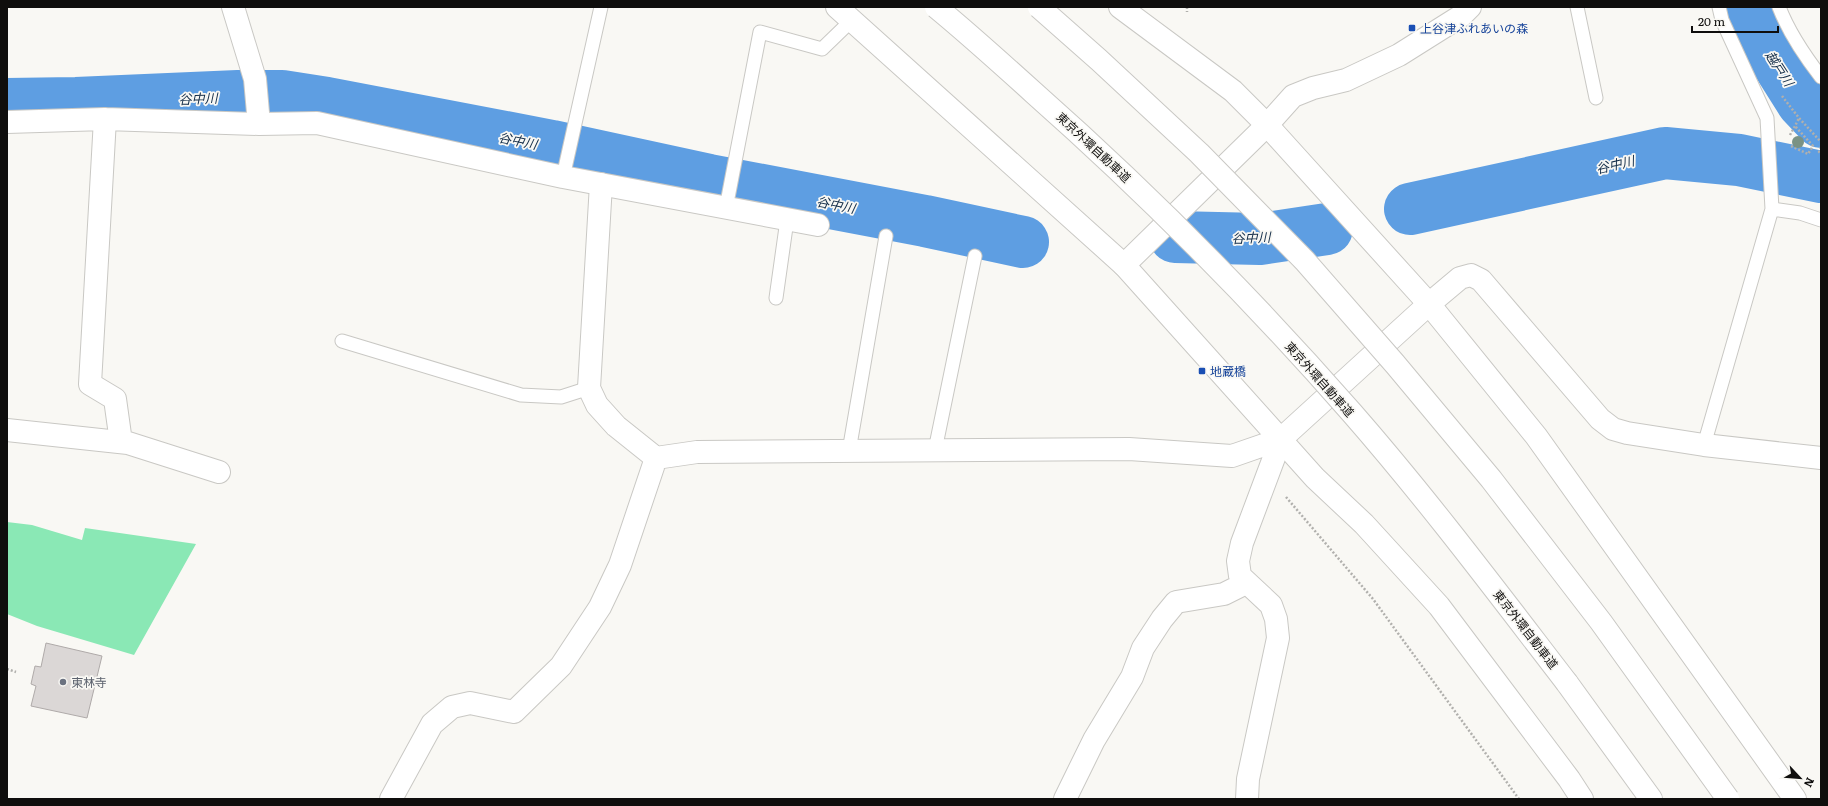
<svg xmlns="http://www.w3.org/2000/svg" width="1828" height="806" font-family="Literata,'Noto Sans JP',serif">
	<rect width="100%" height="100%" fill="#f9f8f4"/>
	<path fill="#8ae8b5" d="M7 522 32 525 82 540 85 528 196 544 134 655 37 626 7 614Z"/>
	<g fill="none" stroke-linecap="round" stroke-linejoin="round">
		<path stroke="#5e9ee2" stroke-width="52" d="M1750 7 1756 29 1802 102 1821 122
			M7 104 76 103 238 96H282L327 103 552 146 709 180 925 221 1023 242
			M1410 209 1665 153 1739 160 1821 177
			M1175 237 1260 239 1327 229"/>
	</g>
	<path fill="#dbd7d6" stroke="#afaaa9" d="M46 643 102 656 87 718 31 706 36 686 31 684 35 666 41 667Z"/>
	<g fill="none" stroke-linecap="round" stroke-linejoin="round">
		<defs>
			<path id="service" d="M1577 7 1596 98
				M1719 7 1722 20 1767 118 1772 209
				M1779 7C1789 33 1804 55 1821 77
				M563 177 601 7
				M726 208 760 32 822 49 852 20
				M776 298 787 220
				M342 341 521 395 561 397 589 388
				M1704 445 1772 209 1800 213 1821 220
				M935 450 975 256
				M849 451 886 236"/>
			<path id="minor" d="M233 7 255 79 259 124
				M105 119 90 384 115 399 121 442
				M7 122 105 119 259 124 317 123 563 177 818 225
				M1124 265 1267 125 1293 96 1313 88 1346 80 1399 55 1461 16 1470 7
				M7 430 128 443 219 472
				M656 458 697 452 1129 449 1232 456 1281 439 1429 304 1460 278 1471 275 1481 280 1600 419 1613 429 1627 433 1704 445 1821 458
				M391 799 432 724 452 707 470 703 514 712 561 666 600 607 620 565 656 458 616 426 597 405 589 388 601 184
				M1065 799 1094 740 1132 677 1143 648 1162 619 1176 602 1224 594 1246 583
				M1247 799 1248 779 1278 638 1276 619 1271 605 1240 576 1238 561 1242 543 1281 439"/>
			<path id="tertiary" d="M837 7 1124 265 1315 478 1364 524 1439 606 1569 779 1582 799
				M1120 7 1233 91 1267 125 1429 304 1536 436 1795 799"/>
			<path id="motorway" d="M1567 683 1651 799"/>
		</defs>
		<use href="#service" stroke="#c9c8c4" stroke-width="15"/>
		<use href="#minor" stroke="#c9c8c4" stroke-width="24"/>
		<use href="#tertiary" stroke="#c9c8c4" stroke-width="24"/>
		<use href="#motorway" stroke="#c9c8c4" stroke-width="24"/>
		<path stroke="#b1b0ad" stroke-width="2.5" stroke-dasharray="2 2" stroke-linecap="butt" d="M1187 7V12
			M1782 96 1799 118 1821 142
			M1790 135 1795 126 1799 118
			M1791 146 1808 154 1813 146 1795 126
			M1821 147 1819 152 1821 153
			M1286 497 1373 599 1519 799
			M7 669 16 672"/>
		<use href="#service" stroke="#fff" stroke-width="13"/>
		<use href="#minor" stroke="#fff" stroke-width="22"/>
		<use href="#tertiary" stroke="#fff" stroke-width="22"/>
		<use href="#motorway" stroke="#fff" stroke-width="22"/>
		<defs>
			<path id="motorway-bridge" d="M936 7C970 35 1002 64 1034 93 1147 193 1253 300 1352 413 1428 500 1497 592 1567 683
				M1039 7 1099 60 1199 153 1305 261 1395 364 1491 479 1601 622 1728 799"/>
		</defs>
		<use href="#motorway-bridge" stroke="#c9c8c4" stroke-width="24" stroke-linecap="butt"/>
		<use href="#motorway-bridge" stroke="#fff" stroke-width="22"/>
	</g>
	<circle fill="#7a9284" cx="1798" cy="142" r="6"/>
	<g fill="#1a4fb4" stroke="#f9f8f4" stroke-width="1.5">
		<rect x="1408" y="24" width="8" height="8" rx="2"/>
		<rect x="1198" y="367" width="8" height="8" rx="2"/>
	</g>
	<circle fill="#6b7280" stroke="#f9f8f4" stroke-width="1.5" cx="63" cy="682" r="4"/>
	<g text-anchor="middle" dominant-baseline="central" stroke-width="3.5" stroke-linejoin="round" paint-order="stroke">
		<g font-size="12" fill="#164399" stroke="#f9f8f4" text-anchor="start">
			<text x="1420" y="28">上谷津ふれあいの森</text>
			<text x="1210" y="371">地蔵橋</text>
		</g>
		<g font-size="12" fill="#0f0e0d" stroke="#f9f8f4">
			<text transform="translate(1094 147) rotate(43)">東京外環自動車道</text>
			<text transform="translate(1320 379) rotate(48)">東京外環自動車道</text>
			<text transform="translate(1526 629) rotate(52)">東京外環自動車道</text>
		</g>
		<g font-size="12" fill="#5b616d" stroke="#f9f8f4" text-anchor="start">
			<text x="71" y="682">東林寺</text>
		</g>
		<g font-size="13" font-style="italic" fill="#112b47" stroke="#f9f8f4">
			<text transform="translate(1780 68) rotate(57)">越戸川</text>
			<text transform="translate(198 98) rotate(-2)">谷中川</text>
			<text transform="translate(518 140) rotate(11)">谷中川</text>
			<text transform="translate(1615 164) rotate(-13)">谷中川</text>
			<text transform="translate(836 204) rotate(11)">谷中川</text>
			<text transform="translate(1251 237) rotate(-2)">谷中川</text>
		</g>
	</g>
	<rect width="1828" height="806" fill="none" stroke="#0f0e0d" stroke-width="16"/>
	<g transform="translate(1800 778) rotate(116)" stroke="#f9f8f4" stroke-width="3" paint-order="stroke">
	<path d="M0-3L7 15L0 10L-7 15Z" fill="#0f0e0d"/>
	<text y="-6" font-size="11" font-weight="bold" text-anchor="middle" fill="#0f0e0d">N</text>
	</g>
	<path d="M1692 26v6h86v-6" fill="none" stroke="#0f0e0d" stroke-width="2"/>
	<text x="1698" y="26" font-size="12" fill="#0f0e0d" stroke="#f9f8f4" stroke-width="3" paint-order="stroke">20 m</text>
</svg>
